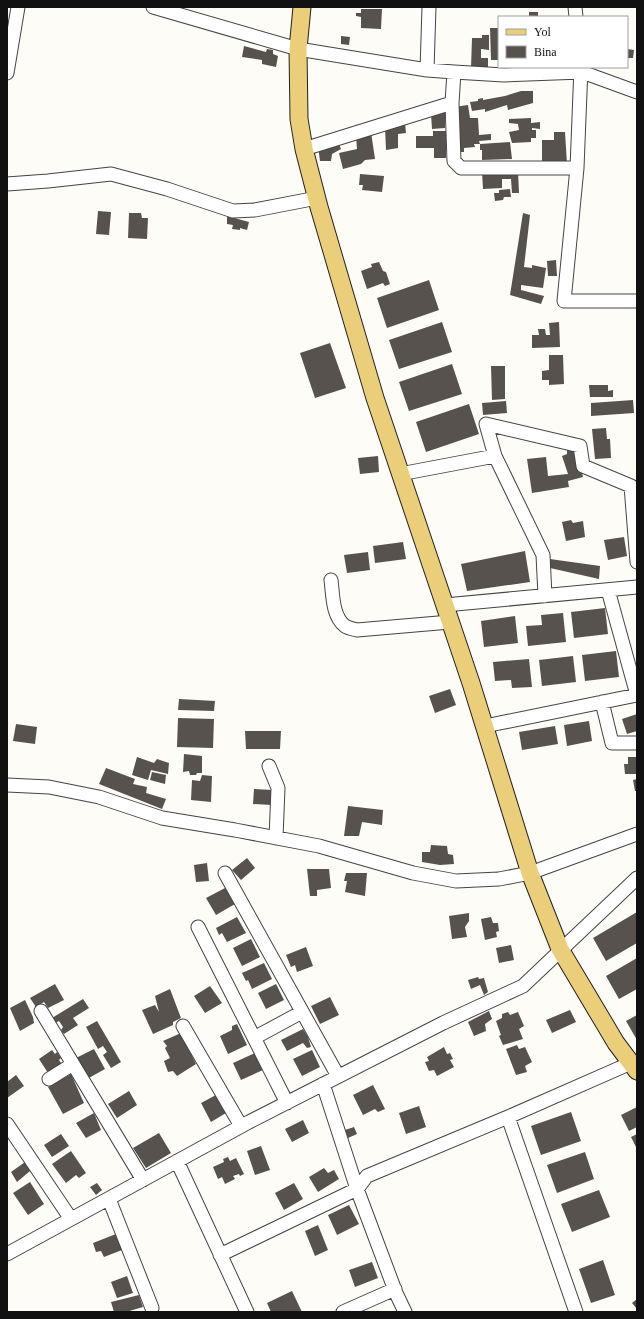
<svg xmlns="http://www.w3.org/2000/svg" width="644" height="1319" font-family="Georgia,serif">
	<rect width="100%" height="100%" fill="#fefcf6"/>
	<path fill="#58524e" d="M361 9H382L381 29 361 28V17L356 16V13H361Z
		M529 12H538V17H529Z
		M490 28H499V60H491Z
		M482 35H489V50L481 49V58H488V68H471L472 38H482Z
		M341 36 350 37 349 45 341 44Z
		M244 46 266 52 267 49 273 50V54L278 56 276 67 262 64V60L242 57Z
		M627 49 634 50 633 58H627Z
		M521 91H533V103L508 110 507 105 485 112V109L472 111 470 102 478 101V99L483 98V100L505 96Z
		M468 105 470 118H478L479 135 491 134V140L479 141 480 144 510 142 512 159 482 160V150H480V144H474L475 147 464 148V152H458L454 107Z
		M445 111V128L432 129 431 114Z
		M531 118V123L540 122V129L532 128V130H536V138H531V142L512 143 509 132 519 130 518 124 509 123V119Z
		M405 123 406 133 398 134V148L386 150 385 127Z
		M433 131H446V158H434V148H416V136H433Z
		M371 132 375 159 365 160 361 164 343 169 339 153 357 149 356 136Z
		M554 132H565L567 164H542V140H554Z
		M338 142 341 149 332 154 331 161H320L318 146Z
		M518 171 519 193H512L511 179H502V188L483 189 482 172Z
		M360 174 384 176 382 192 362 190 363 185H359Z
		M510 189 511 197H504L503 200 495 201 494 193H499V190Z
		M98 211 111 212 109 235 96 234Z
		M129 213H141L142 218H148L147 239 128 238Z
		M523 213 530 215 524 267 532 268V265L546 268 543 288 521 285V290L544 296 541 304 510 295Z
		M227 216 249 222 247 230 240 228V230L232 229 233 225 227 224Z
		M556 260 557 276H548L547 261Z
		M379 262 383 271 386 272 390 284 385 286 383 283 367 289 361 271 372 267 371 264Z
		M429 280 439 310 387 328 377 298Z
		M442 322 452 352 399 369 389 340Z
		M559 322 560 347 532 348V335H539L538 329H545L546 335H550L549 323Z
		M330 343 346 388 315 398 300 353Z
		M549 355H563L564 384 549 385V380H542V371L549 370Z
		M452 364 462 394 409 411 399 382Z
		M491 366H505V399L492 400Z
		M589 385H608V391L613 390V397H590Z
		M633 400 634 413 591 416V403Z
		M506 401 507 413 483 415 482 403Z
		M469 404 479 434 426 452 416 422Z
		M606 428 607 439H610L611 458 595 459 592 429Z
		M567 447 577 452 583 477 568 481 569 487 532 493 527 459 546 457 548 476 568 474 562 456 567 454Z
		M378 456 379 472 360 474 358 458Z
		M571 520 573 523 583 521 585 537 566 541 562 522Z
		M624 537 627 556 608 560 604 540Z
		M403 542 406 559 375 563 373 546Z
		M525 551 530 582 467 591 461 564Z
		M368 552 370 570 347 573 344 555Z
		M550 559 600 566 599 579 550 568Z
		M605 608 608 634 574 638 571 612Z
		M563 613 566 642 528 646 526 626 542 625 541 615Z
		M515 616 518 643 484 647 481 621Z
		M616 651 619 677 585 681 582 655Z
		M573 656 576 682 542 686 539 660Z
		M529 659 532 687 512 688 511 680 495 681 493 662Z
		M450 689 456 705 435 713 429 696Z
		M179 699 215 701 214 711 178 710Z
		M637 714V731L627 734 622 719Z
		M178 718 214 719 213 748 177 747Z
		M589 721 592 741 567 746 564 725Z
		M16 724 37 727 35 744 13 741Z
		M555 726 558 744 522 750 519 732Z
		M245 731H281L280 749H246Z
		M184 754 202 756V773H197L196 775H190L189 771 183 772Z
		M137 757 154 763 157 759 169 763 168 774 151 770 148 780 132 775Z
		M628 757H637V774H625L624 764H628Z
		M106 768 135 779 133 784 147 787 146 793 166 799 162 809 99 784Z
		M152 772 166 775 165 784 150 780Z
		M202 775 212 776 211 802 191 800 192 780 200 781Z
		M637 779V791H635L633 780Z
		M254 789 273 790 272 805 253 804Z
		M348 806 383 810 382 825 362 822 359 836H344Z
		M431 845 447 846 448 854 453 855 454 864 440 865 422 862V852H430Z
		M247 858 255 868 241 880 232 870Z
		M207 863 209 881 196 882 194 865Z
		M307 869H329L331 888 317 890V896H310Z
		M346 873H367L365 896 345 892 347 881H344Z
		M225 888 235 904 216 915 206 898Z
		M637 912V943L606 961 593 938Z
		M469 913V921L465 927 467 937 452 939 449 916Z
		M237 917 246 933 227 942 222 933 219 935 216 928Z
		M491 917 493 923H498L499 931 496 932 497 937 485 940 481 919Z
		M251 939 260 957 242 966 233 948Z
		M511 945 514 960 499 963 496 948Z
		M306 947 313 966 297 972 295 965 291 967 286 955Z
		M637 958V989L619 999 606 976Z
		M264 963 272 979 252 989 248 980 246 981 242 973Z
		M478 977 479 979 484 978 488 992 484 995 480 985 471 989 468 980Z
		M55 984 64 1000 48 1008 44 1002 36 1007 30 998Z
		M276 984 284 1000 266 1009 258 993Z
		M210 986 222 1003 205 1013 194 996Z
		M170 989 181 1018 173 1022V1025L153 1034 142 1010 155 1005 159 1012 155 996Z
		M330 997 339 1015 320 1024 311 1006Z
		M83 999 89 1008 73 1018 78 1025 64 1034 61 1030 63 1027 59 1021 55 1023 52 1018Z
		M25 1000 33 1017 34 1023 20 1031 10 1008Z
		M570 1010 576 1022 552 1033 546 1020Z
		M489 1011 492 1019 485 1024 486 1031 474 1036 468 1022Z
		M508 1012 510 1015 518 1012 524 1026 519 1029 523 1039 503 1045 499 1036 501 1035 496 1021 502 1018V1014Z
		M637 1015V1040L626 1021Z
		M97 1021 121 1062 111 1068 103 1055 107 1052 103 1046 98 1049 86 1027Z
		M237 1024 247 1045 228 1054 220 1036 232 1030V1026Z
		M303 1029 308 1037 311 1047 307 1048 303 1043 287 1051 281 1040Z
		M181 1033 196 1064 177 1076 173 1071 168 1072 164 1061 170 1058 165 1048 167 1046 163 1041Z
		M517 1045 519 1049 525 1047 532 1062 525 1066 527 1072 516 1075 506 1049Z
		M444 1047 447 1054 450 1053 453 1059 450 1060 454 1067 437 1076 434 1070 429 1071 425 1062 429 1061 427 1057Z
		M94 1049 105 1069 87 1079 76 1058Z
		M52 1050 55 1054 57 1052 61 1058 59 1060 63 1066 48 1073 39 1059Z
		M312 1050 320 1067 302 1076 293 1059Z
		M255 1053 263 1070 241 1080 233 1063Z
		M71 1074 84 1103 63 1114 48 1087Z
		M16 1075 24 1086 7 1098V1082Z
		M373 1085 385 1109 378 1112 375 1109 363 1115 353 1095Z
		M129 1091 137 1105 117 1118 108 1104Z
		M216 1095 226 1113 211 1122 201 1103Z
		M419 1106 426 1127 406 1134 399 1113Z
		M637 1107V1127L629 1131 621 1115Z
		M571 1112 581 1141 541 1155 531 1126Z
		M94 1113 101 1130 86 1138 76 1123Z
		M303 1120 309 1133 292 1142 285 1129Z
		M354 1127 357 1134 348 1138 345 1130Z
		M159 1133 171 1153 146 1168 133 1148Z
		M61 1134 69 1146 52 1157 44 1145Z
		M637 1134V1149L631 1137Z
		M261 1146 270 1170 255 1175 247 1151Z
		M71 1151 86 1173 79 1178 76 1175 66 1183 52 1164Z
		M585 1152 594 1179 557 1193 547 1165Z
		M228 1157 230 1161 236 1158 244 1174 240 1176 239 1174 233 1176 235 1179 225 1184 222 1177 218 1179 213 1167 224 1162 223 1159Z
		M25 1162 30 1171 17 1182 11 1172Z
		M324 1168 328 1173 334 1170 339 1179 318 1192 309 1177Z
		M30 1182 44 1204 28 1215 13 1193Z
		M97 1183 102 1190 96 1195 90 1187Z
		M294 1183 303 1199 284 1210 275 1193Z
		M599 1190 610 1217 572 1232 561 1204Z
		M349 1205 359 1224 337 1235 328 1215Z
		M318 1225 328 1250 315 1256 305 1231Z
		M116 1234 122 1250 104 1257 101 1251 96 1252 93 1243Z
		M603 1260 615 1295 591 1303 579 1269Z
		M372 1262 378 1278 355 1287 349 1270Z
		M127 1276 133 1293 117 1298 111 1282Z
		M292 1291 302 1312H271L267 1303Z
		M139 1295 143 1307 126 1312H114L111 1302Z
		M637 1299V1309L632 1303Z"/>
	<g fill="none" stroke-linecap="round" stroke-linejoin="round">
		<defs>
			<path id="minor" d="M153 7 298 49 427 70 454 72 504 75 582 72 637 92
				M575 7 576 17
				M581 67 577 168 564 301H637
				M427 70 429 7
				M7 73 18 7
				M452 103 454 161 461 168H577
				M304 149 452 103 454 72
				M7 184 48 181 111 174 167 189 233 211 255 210 317 198
				M400 474 495 456
				M331 580C333 594 332 616 345 626 348 628 353 629 357 630L450 622
				M608 590 637 695
				M545 596 543 555 495 456 486 424 580 446 583 466 631 486 637 562
				M445 605 637 587
				M602 702 612 743H637
				M485 726 637 695
				M269 766 278 788 276 838
				M7 785 49 787 99 797 162 818 235 830 319 846 413 873 456 881 499 879 530 873 637 834
				M225 873 338 1076
				M198 927 287 1103
				M41 1011 143 1180
				M183 1026 241 1126
				M254 1038 302 1012
				M49 1079 73 1064
				M323 1084 357 1189 396 1293 405 1312
				M508 1117 576 1312
				M7 1124 71 1219
				M177 1161 247 1312
				M109 1199 152 1308
				M7 1254 249 1122 443 1023 523 986 637 878
				M220 1255 357 1189 367 1176 508 1117 631 1063
				M343 1312 395 1289"/>
			<path id="major" d="M302 7 298 49 299 119 304 149 319 207 375 398 471 683 530 873 560 949 616 1043 637 1071"/>
		</defs>
		<use href="#minor" stroke="#444" stroke-width="15"/>
		<use href="#major" stroke="#222" stroke-width="19"/>
		<use href="#minor" stroke="#fff" stroke-width="13"/>
		<use href="#major" stroke="#ebce79" stroke-width="17"/>
	</g>
	<rect width="644" height="1319" fill="none" stroke="#111111" stroke-width="16"/>
	<rect x="498" y="16" width="130" height="52" fill="#ffffff" stroke="#a0a0a0"/>
	<rect x="506" y="29" width="20" height="6" fill="#ebce79" stroke="#a0a0a0"/>
	<text x="534" y="36" font-size="12" fill="#111111">Yol</text>
	<rect x="506" y="46" width="20" height="12" fill="#58524e" stroke="#a0a0a0"/>
	<text x="534" y="56" font-size="12" fill="#111111">Bina</text>
</svg>
